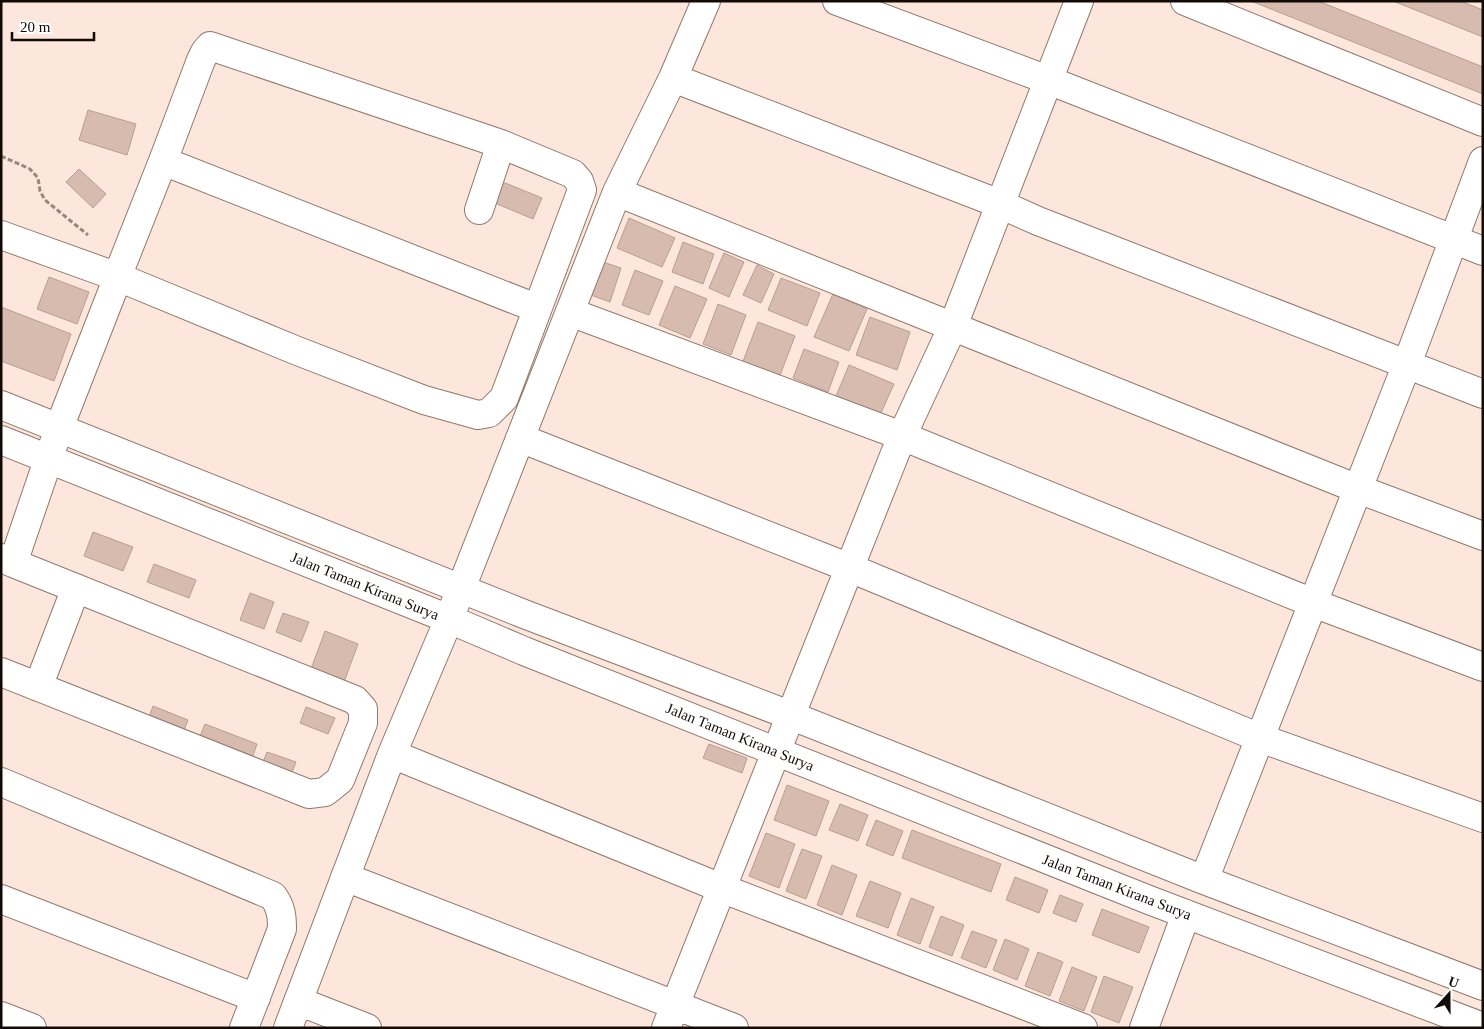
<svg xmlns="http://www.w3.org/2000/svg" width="1484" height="1029" font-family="Georgia,serif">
	<rect width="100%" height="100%" fill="#fde6db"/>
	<path fill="#d6bbae" stroke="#b89e91" d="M1251 1H1318L1483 67V94Z
		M1393 1H1460L1483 10V37Z
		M88 110 136 124 127 155 79 140Z
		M79 169 106 194 93 208 66 182Z
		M498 180 542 198 533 219 490 201Z
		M629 218 675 238 662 267 617 248Z
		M683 242 714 254 703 284 672 272Z
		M724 253 744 262 729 297 709 288Z
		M600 261 621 268 610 302 588 294Z
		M757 265 774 274 761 303 743 295Z
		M635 270 663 281 649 315 622 305Z
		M49 277 89 292 77 324 37 309Z
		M781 278 820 293 807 326 768 310Z
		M675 286 707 299 690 338 659 325Z
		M833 294 867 309 849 351 814 337Z
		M718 304 746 315 731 355 703 344Z
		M1 307 71 334 54 381 1 361Z
		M870 317 910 332 897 370 856 355Z
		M758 322 795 336 779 378 742 364Z
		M804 349 839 362 828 392 793 378Z
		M849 365 894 384 880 415 836 396Z
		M93 532 133 547 123 571 84 556Z
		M154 564 196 580 189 598 147 582Z
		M250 593 274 602 264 629 240 620Z
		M283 613 309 622 301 642 276 632Z
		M325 631 358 644 344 682 311 669Z
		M153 706 188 720 183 733 148 720Z
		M306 707 335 718 328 734 300 723Z
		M205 724 257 744 251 761 198 741Z
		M709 744 747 758 742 773 703 758Z
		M267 752 296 762 289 780 260 769Z
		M787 785 829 801 816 836 774 820Z
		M840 804 868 815 858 841 829 830Z
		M876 820 903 831 893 856 866 845Z
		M912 830 1001 864 991 892 902 858Z
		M766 833 795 844 779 888 749 876Z
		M802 849 822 856 806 899 786 891Z
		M832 865 857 875 842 915 817 905Z
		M1015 877 1048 890 1039 913 1006 900Z
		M870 881 901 893 888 928 856 916Z
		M1060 895 1083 904 1076 922 1053 913Z
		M911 898 934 907 920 944 897 935Z
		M1102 909 1149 927 1139 953 1092 935Z
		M941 916 964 925 952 956 929 947Z
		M972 931 997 940 986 968 961 958Z
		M1005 939 1029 949 1017 980 993 970Z
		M1038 952 1063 962 1050 996 1025 986Z
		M1072 967 1097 977 1084 1011 1059 1001Z
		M1104 976 1133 987 1119 1023 1091 1012Z"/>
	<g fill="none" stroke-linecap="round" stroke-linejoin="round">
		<defs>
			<path id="street" d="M837 1 1048 80 1483 251
				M1185 1 1483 122
				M673 78 1000 204 1038 221 1483 394
				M163 161 536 308
				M617 192 1358 489 1483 536
				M479 210 501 144
				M1 235 118 277 295 350 424 400 478 415 489 413 504 398 582 190 579 181 573 174 501 144 210 46 205 52 201 60 163 161 121 267 118 277 59 428 13 563 1 558
				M570 312 902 436 1313 603 1483 667
				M1 405 524 614 792 716 1204 880 1483 986
				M520 438 850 568 1260 738 1483 818
				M1 440 449 619 524 651 1149 900 1483 1027
				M1 672 309 794 325 792 340 780 363 723V709L355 700 13 563
				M38 687 76 588
				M392 754 721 888 1083 1028
				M1 782 273 896C281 907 282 916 282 929L244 1028
				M345 877 734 1028
				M1204 880 1407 364 1483 161
				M1 899 256 998
				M298 1001 367 1028
				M1 1016 32 1028
				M288 1028 392 754 449 619 617 192 673 78 706 1
				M666 1028 902 436 953 326 1079 1
				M1144 1028 1186 914"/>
		</defs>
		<use href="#street" stroke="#91786c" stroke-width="30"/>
		<path stroke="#98877f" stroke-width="3" stroke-dasharray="5 2.5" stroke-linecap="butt" d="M1 156 30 169 38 178 40 191 45 200 88 235"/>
		<use href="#street" stroke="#fff" stroke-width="28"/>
	</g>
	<g text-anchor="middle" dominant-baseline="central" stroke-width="4" stroke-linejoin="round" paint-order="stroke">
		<g font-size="15" fill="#130a06" stroke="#fff">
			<text transform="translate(365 586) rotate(22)">Jalan Taman Kirana Surya</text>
			<text transform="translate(740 737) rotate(22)">Jalan Taman Kirana Surya</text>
			<text transform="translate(1117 887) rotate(21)">Jalan Taman Kirana Surya</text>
		</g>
	</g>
	<rect width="1484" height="1029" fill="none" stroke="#130a06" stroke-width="5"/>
	<g transform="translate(1449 994) rotate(21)" stroke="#ffffff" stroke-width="4" paint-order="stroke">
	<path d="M0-4L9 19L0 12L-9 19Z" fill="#130a06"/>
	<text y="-8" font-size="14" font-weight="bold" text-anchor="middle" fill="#130a06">U</text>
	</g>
	<path d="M12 32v8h82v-8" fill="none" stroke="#130a06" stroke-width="2.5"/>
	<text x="20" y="32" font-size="15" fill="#130a06" stroke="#ffffff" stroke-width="4" paint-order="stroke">20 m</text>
</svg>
